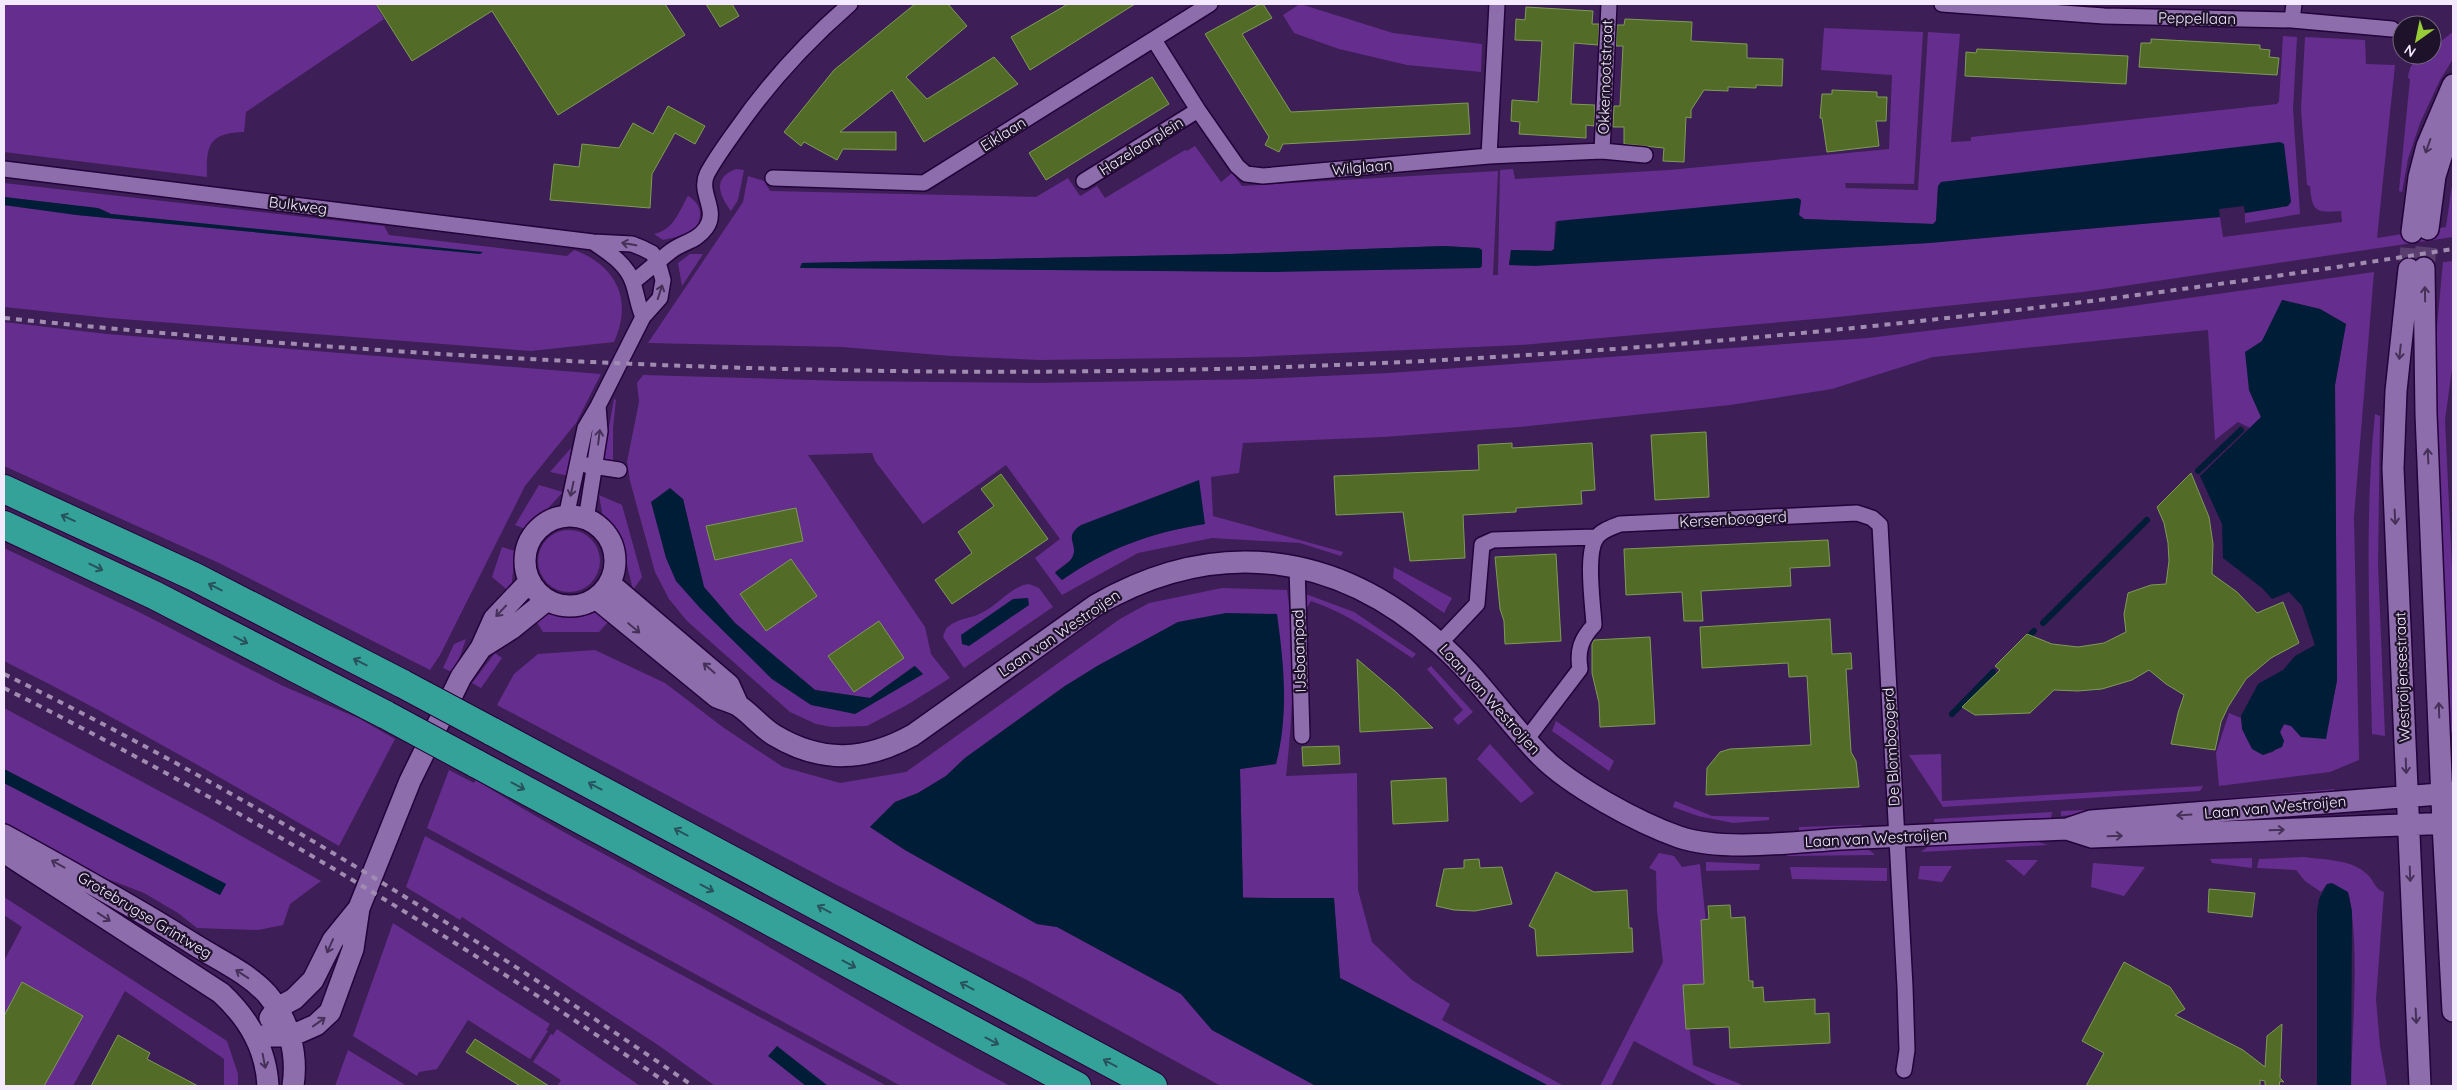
<svg xmlns="http://www.w3.org/2000/svg" width="2457" height="1090" font-family="Quicksand,sans-serif">
	<rect width="100%" height="100%" fill="#3e1e56"/>
	<path fill="#652e8e" fill-rule="evenodd" d="M4 4H375L384 19 246 112 244 132C209 133 206 145 207 177L4 152Z
		M1300 4 1393 33 1482 44 1481 72 1407 65 1339 49 1294 33 1283 15Z
		M1824 28 1923 32 1914 184 1845 183 1846 188 1918 190 1928 32 1960 34 1951 142 1971 141V137L2277 104 2279 101 2283 36 2297 37 2293 109 2300 214 2245 223V213L2288 206 1938 186 1936 221 1933 224 1804 219 1799 215 1801 200 1555 222 1554 249 1552 251 1511 250 1509 265 1929 243 2220 217 2223 237 2342 222 2341 211C2316 213 2312 212 2310 186L2307 185 2301 110 2305 37 2365 40 2366 64 2395 65 2377 238 2446 227 2453 178V237L2083 292 1827 318 1520 345 1248 357 1040 360 951 356 842 347 648 343 743 202 748 176 764 181 770 191 1036 197 1068 178 1080 196 1097 186 1105 198 1185 150 1187 151 1195 146 1221 182 1232 173 1242 186 1498 171 1493 275H1498L1500 170 1513 169 1515 179 1669 170 1889 149 1892 75 1821 70ZM1443 246 1479 248 1273 272 800 267 802 263 1230 254Z
		M2453 32V59L2440 80 2420 123 2408 159 2402 192 2399 191 2410 79 2408 78C2409 63 2418 55 2432 55V48Z
		M736 169 744 170 738 200 731 211C719 195 712 178 736 169Z
		M4 183 384 226 389 235 567 256 574 250C617 266 633 300 614 342L531 351 109 318 4 307V205L77 215 482 254 111 214 101 209 4 197Z
		M688 196C700 203 703 213 697 226L685 235 663 240 654 234C674 230 679 211 688 196Z
		M690 254H703L682 286 678 263Z
		M2453 261V362L2445 420 2453 589V732L2448 731 2435 422V347L2443 262Z
		M2374 272 2354 517 2359 760 2330 772 2219 786 2216 753 2229 713 2241 718C2243 734 2249 747 2263 755L2273 752 2284 741 2280 732 2284 724 2291 726 2329 719 2337 681 2335 385 2346 324 2320 309 2283 300 2262 341 2249 390 2261 417 2250 428 2238 422 2215 440 2208 330 1933 357 1832 389 1730 405 1519 427 1383 437 1243 443 1239 473 1211 477 1213 516 1343 552 1341 556 1300 543 1212 538 1138 553 1062 595 1035 558 1060 539 1006 465 923 524 875 461 872 453 808 455 925 627 931 654 950 678 907 705 867 726 832 727 816 724 790 712 687 621 669 599 655 572 630 481 627 462 639 402 637 383 643 375 844 381 1036 383 1259 379 1389 373 1868 338 2118 308ZM1199 481 1204 524C1149 533 1109 548 1062 580L1055 572 1072 559 1074 552ZM683 499 704 587 735 623 815 690 870 698 914 666 923 674 855 714 772 679 676 581Z
		M4 322 107 334 601 374 576 423 525 486 440 655 430 670 219 563 4 466Z
		M614 399 616 400 613 428V463L603 460Z
		M2375 414 2380 416 2378 565 2385 736 2372 734C2370 627 2364 520 2375 414Z
		M571 448 569 476 550 472Z
		M539 485 563 492 528 530 515 525Z
		M599 495 622 505 642 577 633 590 621 540 603 518Z
		M538 561a31 31 0 1 1 62 0a31 31 0 1 1-62 0Z
		M502 547 515 551 511 593 492 577Z
		M4 548 139 612 281 685 360 719 395 739 339 846C228 782 118 718 4 661Z
		M1394 567 1452 598 1444 613 1393 578Z
		M1029 584 1039 588 1053 607 964 668 943 637C944 634 945 629 948 627 959 617 972 619 983 612 999 604 1012 586 1029 584Z
		M1222 588 1287 590C1296 651 1293 714 1286 776L1357 773 1358 890 1372 942 1412 980 1450 1004 1442 1020 1564 1086H1549L1340 978 1334 900 1243 897 1240 769 1275 764 1178 622 1065 686 965 758 946 776 918 793 895 802 870 827 905 850 1037 924 1057 927 1181 994 1212 1030 1316 1086H1221L1025 979 833 883 497 705 514 674 538 654 595 650 665 683 724 728 783 767 840 783 906 772 1120 619 1149 603Z
		M1303 593 1354 612 1416 654 1412 658C1379 636 1349 614 1311 601L1304 613Z
		M557 612H594L610 620 599 632H543L533 616Z
		M466 639 454 673 443 668 454 644Z
		M495 653 502 658 481 688 472 683Z
		M1431 666 1473 712 1458 725 1453 719 1463 710 1427 669Z
		M4 708 208 817 321 881 290 904 283 925 258 930 197 928 178 913 144 893 92 873 4 822V783L220 895 226 884 4 769Z
		M1556 721 1614 761 1609 771 1552 731Z
		M1490 744 1534 793 1521 803 1477 759Z
		M1941 754 1942 801 2203 786 2200 791 1943 807 1909 755Z
		M449 770 474 783 476 780C552 828 632 868 709 912 810 970 908 1032 1010 1086H901L427 828Z
		M2334 789 2335 795 2061 816V811L2110 809Z
		M1675 801 1712 816 1769 817V820L1733 823 1698 816 1673 807Z
		M2052 812 2051 818 1934 823V819Z
		M1862 825 1861 829 1799 832V827Z
		M425 836 887 1086H715L658 1045 462 917 460 920 406 887Z
		M2032 840 2048 845 1921 852 1931 844Z
		M1867 848 1875 855 1787 856 1788 850Z
		M1659 853 1674 856 1682 867 1700 864 1706 923 1701 924 1704 985 1686 989 1693 1065 1745 1086H1718L1634 1041 1611 1086H1600L1663 962 1657 910 1656 871 1649 868Z
		M2304 857C2325 860 2352 859 2368 875 2374 881 2375 889 2384 892L2376 999 2380 1046 2387 1086H2351C2352 1028 2360 952 2349 895L2327 884 2321 892 2305 881 2296 870 2257 868 2259 859Z
		M2252 858V868L2212 863 2210 859Z
		M2005 860H2038L2024 876Z
		M1706 862 1760 864 1759 870 1706 871Z
		M2093 863 2145 867 2124 896 2091 887Z
		M1920 866H1952L1942 882 1918 879Z
		M1790 867 1887 868V881L1792 879Z
		M4 897 227 1041 238 1074V1086H224V1059L125 991 73 1086H4V961L22 927 4 915Z
		M393 923 550 1024 546 1030 548 1031 530 1059 468 1020 437 1069 419 1072 417 1076 353 1036Z
		M557 1029 633 1081 640 1086H557L561 1080 533 1062 551 1034 553 1035Z
		M348 1050 407 1086H335Z"/>
	<path fill="#001d37" d="M2280 142 2284 144 2291 202 2288 206 2245 213 2244 206 2219 209 2220 217 1929 243 1534 266 1509 265 1511 250 1551 251 1554 249 1557 221 1798 198 1801 200 1799 215 1804 219 1933 224 1936 221 1938 186 1941 182Z
		M4 197 98 208 111 214 483 252 480 254 77 215 4 205Z
		M1443 246 1479 248 1482 250V266L1480 268 1273 272 800 268 802 263 1230 254Z
		M2282 300 2320 309 2346 324 2335 385 2337 680 2326 739 2301 737 2291 726 2284 724 2280 732 2284 741 2282 747 2263 755 2252 749 2242 729 2241 716 2258 684 2283 670 2295 656 2315 645 2302 606 2289 592 2272 599 2262 588 2223 558 2222 524 2200 476 2261 417 2249 390 2245 352 2262 341Z
		M1199 480 1205 524C1150 533 1108 548 1062 580L1055 573C1060 568 1070 563 1073 556 1078 544 1063 537 1081 525Z
		M670 488 683 499 704 587 735 623 815 690 870 698 915 666 923 674 855 714 811 705 772 679 700 608 676 581 666 558 651 502Z
		M1028 598 1029 605 969 646 962 644 961 635 1013 599Z
		M1226 613 1277 614C1284 665 1289 713 1276 764L1240 769 1243 898H1334L1340 978 1549 1086H1316L1212 1030 1181 994 1057 927 1037 924 905 850 870 827 895 802 918 793 946 776 965 758 1065 686 1097 666 1178 622Z
		M4 769 226 884 220 895 4 783Z
		M2332 883 2348 892 2352 911 2351 1086H2317V912L2319 899 2327 884Z
		M777 1046 828 1086H806L768 1056Z"/>
	<g fill="none" stroke-linecap="round" stroke-linejoin="round">
		<path stroke="#001d37" stroke-width="6" d="M2198 471 2241 430
			M2043 623 2147 520
			M2025 640 2034 631
			M1952 714 1993 672"/>
	</g>
	<path fill="#526c28" stroke="#7e9b56" d="M376 4H665L685 35 558 115 492 11 412 61Z
		M706 4H732L739 16 720 27Z
		M915 4H948L967 26 906 77 927 99 994 57 1018 84 924 142 892 90 840 132H896V150L843 149 837 160 804 142 801 146 784 132 834 70Z
		M1068 4H1135L1030 70 1011 37Z
		M1260 4H1263L1272 18 1242 34 1291 112 1468 103 1470 134 1283 144 1279 152 1265 145 1269 137 1205 34Z
		M1526 7 1593 11 1592 24H1599L1598 45 1574 43 1571 104 1595 105 1594 126 1586 125V138L1519 134 1520 122 1511 121 1512 100 1538 102 1542 41 1515 40 1516 19 1525 20Z
		M1625 19 1692 22 1691 41 1747 44V58L1783 59 1782 86 1756 85V88L1728 87V91L1704 90 1691 110V118L1686 117 1684 162 1663 161 1664 148 1624 144V127H1613L1614 106H1620L1623 46H1616L1617 25H1624Z
		M2151 39 2260 45V49L2270 50 2269 57 2279 58 2277 75 2139 67 2141 43H2151Z
		M1977 49 2128 56 2126 84 1965 76 1966 52 1976 53Z
		M1152 77 1169 104 1046 180 1029 153Z
		M1832 90 1877 92V97H1887L1886 121H1876L1879 146 1827 152 1822 118H1820L1822 94H1832Z
		M668 106 705 126 695 144 675 133 652 174 650 208 550 200 554 164 579 167 582 144 619 148 633 123 653 134Z
		M1706 432 1709 497 1655 500 1651 435Z
		M1512 443V448L1592 443 1595 490 1581 491 1582 504 1516 508V512L1463 515 1465 558 1410 561 1403 512 1336 515 1334 476 1479 470 1478 445Z
		M2191 473 2209 517 2213 544 2212 574 2237 592 2257 613 2283 602 2299 643 2271 658 2246 679 2228 707 2221 722 2215 750 2171 744 2178 713 2184 695 2166 684 2149 670 2132 680 2102 689 2078 691 2054 690 2030 713 1975 715 1962 707 2000 670 1995 666 2027 634 2052 644 2078 647 2104 643 2126 632 2124 614 2128 593 2151 585 2166 584 2169 561 2168 543 2164 523 2157 507Z
		M1001 474 1048 539 952 604 935 580 972 553 958 532 994 506 981 489Z
		M796 508 803 541 715 560 706 526Z
		M1828 540 1830 566 1790 568 1791 586 1701 591 1703 621H1684L1682 592 1626 595 1624 549Z
		M1556 554 1561 641 1505 644 1504 621 1500 609 1495 557Z
		M791 559 817 596 766 631 740 594Z
		M1830 619 1832 654 1851 653 1852 669H1846L1851 752 1856 761 1859 787 1706 795 1707 768 1720 752 1730 749 1811 745 1807 676 1789 677 1788 663 1702 668 1700 627Z
		M879 621 904 658 854 692 828 656Z
		M1650 637 1655 724 1600 727 1599 703 1592 673V644L1594 640Z
		M1357 659 1396 692 1433 728 1360 732Z
		M1339 746 1340 764 1303 766 1302 747Z
		M1446 778 1448 821 1393 824 1391 781Z
		M1479 859 1480 868 1502 867 1512 904 1475 911 1454 910 1436 906 1444 869 1464 868V860Z
		M1556 872 1594 892 1627 890 1629 928H1632L1633 952 1537 956 1535 929 1529 926Z
		M2209 889 2255 893 2252 917 2208 912Z
		M1730 905 1731 918 1745 917 1749 981H1753V988L1763 987 1764 1002 1815 999V1014L1829 1013 1830 1043 1730 1048 1729 1027 1686 1029 1683 985 1704 984 1701 920 1709 919 1708 906Z
		M2124 962 2170 987 2185 1009 2175 1015 2243 1050 2265 1067 2267 1036 2282 1024 2280 1078 2284 1082 2280 1081 2279 1086H2265V1081L2260 1080V1086H2086L2104 1053 2082 1041Z
		M22 982 83 1016 44 1086H4V1016Z
		M118 1035 150 1053 147 1059 198 1086H91Z
		M475 1039 549 1086H520L466 1052Z"/>
	<g fill="none" stroke-linecap="round" stroke-linejoin="round">
		<path stroke="#593d6f" stroke-width="21" stroke-dasharray="21 11" stroke-linecap="butt" d="M2424 268 2428 229
			M2409 269 2412 232"/>
		<defs>
			<path id="street" d="M1942 4 2104 16 2292 20 2392 29
				M2292 20 2294 4
				M1154 40 1198 110 1237 166 1246 174 1263 176 1489 156 1497 4
				M1602 151 1609 4
				M1489 156 1602 151 1645 155
				M4 169 593 242 632 244 642 248 652 253 658 262 663 280 660 298 643 317 598 406 585 428 566 517
				M773 178 924 183 1210 4
				M1084 181 1198 110
				M593 242C609 253 627 264 633 283 637 295 638 306 643 317
				M633 282C646 272 658 261 671 251 683 242 697 241 706 228 719 210 698 193 707 174 715 159 726 144 736 130 770 81 805 43 850 4
				M586 465 619 470
				M586 520 600 431 598 406
				M1297 566 1302 736
				M1440 643 1477 604 1482 545 1493 540 1596 537
				M1526 740 1580 669C1577 650 1581 639 1594 625 1593 605 1585 552 1597 537 1602 530 1613 527 1620 524L1857 513 1872 518 1880 525 1905 987 1907 1050 1904 1070"/>
			<path id="secondary" d="M2428 229 2435 176 2452 122
				M2412 232 2419 177 2427 146 2453 85
				M2424 268 2426 414 2443 824 2453 1011
				M2409 269 2396 391 2393 468 2420 1086
				M525 561a45 45 0 1 1 90 0a45 45 0 1 1-90 0Z
				M609 583 729 685 738 705
				M596 598 717 697C724 700 733 702 739 706 751 714 761 727 774 735 822 764 866 761 913 735L1096 605C1216 536 1336 551 1439 643 1477 676 1505 719 1540 755 1570 786 1639 823 1679 837 1723 852 1794 842 1841 839 1916 835 1992 832 2067 829L2091 821 2453 793
				M481 648 511 629 547 600
				M2067 829 2092 837 2453 823
				M4 835C68 870 133 906 195 945 219 960 248 973 267 994 289 1020 298 1053 293 1086
				M4 852 221 993C249 1019 266 1048 268 1086
				M270 1018 277 1008 294 999 313 980 333 940 359 908
				M256 1036H291L316 1025 330 1012 353 949 359 908 410 781 461 677 481 648 494 619 530 581"/>
			<path id="highway" d="M4 489 195 577 403 684
				M4 525 154 595 386 715
				M491 731 1153 1086
				M475 763 1077 1086"/>
		</defs>
		<use href="#street" stroke="#24023a" stroke-width="18"/>
		<use href="#secondary" stroke="#24023a" stroke-width="24"/>
		<use href="#highway" stroke="#24023a" stroke-width="30"/>
		<use href="#street" stroke="#8e6dac" stroke-width="15"/>
		<use href="#secondary" stroke="#8e6dac" stroke-width="21"/>
		<use href="#highway" stroke="#35a29a" stroke-width="28"/>
		<path stroke="#a08cb1" stroke-width="4" stroke-dasharray="6 6" stroke-linecap="butt" d="M4 318C455 364 907 384 1360 364 1727 348 2091 307 2453 249
			M4 674C245 792 472 933 693 1086
			M4 688C236 805 458 938 671 1086"/>
		<defs>
			<path id="highway-bridge" d="M403 684 491 731
				M386 715 475 763"/>
		</defs>
		<use href="#highway-bridge" stroke="#24023a" stroke-width="30" stroke-linecap="butt"/>
		<use href="#highway-bridge" stroke="#35a29a" stroke-width="28"/>
	</g>
	<defs><path id="oneway-shaft" d="M-6 0H5M1.5-3L5.5 0L1.5 3" fill="none" stroke-width="1.6" stroke-linecap="round" stroke-linejoin="round" transform="scale(1.25)"/></defs>
	<g stroke="#453158">
		<use href="#oneway-shaft" transform="translate(2428 146) rotate(109)"/>
		<use href="#oneway-shaft" transform="translate(629 244) rotate(-170)"/>
		<use href="#oneway-shaft" transform="translate(660 292) rotate(-72)"/>
		<use href="#oneway-shaft" transform="translate(2425 294) rotate(-91)"/>
		<use href="#oneway-shaft" transform="translate(2400 352) rotate(96)"/>
		<use href="#oneway-shaft" transform="translate(599 437) rotate(-83)"/>
		<use href="#oneway-shaft" transform="translate(2428 456) rotate(-93)"/>
		<use href="#oneway-shaft" transform="translate(572 489) rotate(102)"/>
		<use href="#oneway-shaft" transform="translate(2395 517) rotate(87)"/>
		<use href="#oneway-shaft" transform="translate(501 611) rotate(133)"/>
		<use href="#oneway-shaft" transform="translate(634 628) rotate(40)"/>
		<use href="#oneway-shaft" transform="translate(709 668) rotate(-139)"/>
		<use href="#oneway-shaft" transform="translate(2439 710) rotate(-92)"/>
		<use href="#oneway-shaft" transform="translate(2406 766) rotate(88)"/>
		<use href="#oneway-shaft" transform="translate(2184 815) rotate(176)"/>
		<use href="#oneway-shaft" transform="translate(2277 830) rotate(-2)"/>
		<use href="#oneway-shaft" transform="translate(2115 836) rotate(-2)"/>
		<use href="#oneway-shaft" transform="translate(58 864) rotate(-151)"/>
		<use href="#oneway-shaft" transform="translate(2410 874) rotate(88)"/>
		<use href="#oneway-shaft" transform="translate(104 917) rotate(33)"/>
		<use href="#oneway-shaft" transform="translate(330 946) rotate(114)"/>
		<use href="#oneway-shaft" transform="translate(242 974) rotate(-147)"/>
		<use href="#oneway-shaft" transform="translate(2416 1016) rotate(87)"/>
		<use href="#oneway-shaft" transform="translate(319 1022) rotate(-36)"/>
		<use href="#oneway-shaft" transform="translate(264 1061) rotate(79)"/>
	</g>
	<g stroke="#28525c">
		<use href="#oneway-shaft" transform="translate(68 518) rotate(-156)"/>
		<use href="#oneway-shaft" transform="translate(96 567) rotate(26)"/>
		<use href="#oneway-shaft" transform="translate(215 587) rotate(-153)"/>
		<use href="#oneway-shaft" transform="translate(241 640) rotate(27)"/>
		<use href="#oneway-shaft" transform="translate(360 662) rotate(-153)"/>
		<use href="#oneway-shaft" transform="translate(518 786) rotate(28)"/>
		<use href="#oneway-shaft" transform="translate(595 786) rotate(-152)"/>
		<use href="#oneway-shaft" transform="translate(681 832) rotate(-152)"/>
		<use href="#oneway-shaft" transform="translate(707 888) rotate(28)"/>
		<use href="#oneway-shaft" transform="translate(824 909) rotate(-152)"/>
		<use href="#oneway-shaft" transform="translate(849 964) rotate(28)"/>
		<use href="#oneway-shaft" transform="translate(967 986) rotate(-152)"/>
		<use href="#oneway-shaft" transform="translate(992 1041) rotate(28)"/>
		<use href="#oneway-shaft" transform="translate(1110 1063) rotate(-152)"/>
	</g>
	<g text-anchor="middle" dominant-baseline="central" stroke-width="4.5" stroke-linejoin="round" paint-order="stroke">
		<g font-size="15" fill="#f4eaff" stroke="#1e112a">
			<text transform="translate(2197 18) rotate(1)">Peppellaan</text>
			<text transform="translate(1605 77) rotate(-88)">Okkernootstraat</text>
			<text transform="translate(1003 134) rotate(-32)">Eiklaan</text>
			<text transform="translate(1141 146) rotate(-32)">Hazelaarplein</text>
			<text transform="translate(1362 167) rotate(-5)">Wilglaan</text>
			<text transform="translate(298 205) rotate(7)">Bulkweg</text>
			<text transform="translate(1733 519) rotate(-3)">Kersenboogerd</text>
			<text transform="translate(1059 633) rotate(-34)">Laan van Westroijen</text>
			<text transform="translate(1299 651) rotate(-92)">IJsbaanpad</text>
			<text transform="translate(2402 677) rotate(-92)">Westroijensestraat</text>
			<text transform="translate(1490 699) rotate(48)">Laan van Westroijen</text>
			<text transform="translate(1891 747) rotate(-93)">De Blomboogerd</text>
			<text transform="translate(2275 807) rotate(-5)">Laan van Westroijen</text>
			<text transform="translate(1876 838) rotate(-3)">Laan van Westroijen</text>
			<text transform="translate(145 915) rotate(31)">Grotebrugse Grintweg</text>
		</g>
	</g>
	<rect width="2457" height="1090" fill="none" stroke="#f4eaff" stroke-width="10"/>
	<g transform="translate(2417 40) rotate(213)"><circle r="24" fill="#1e112a" stroke="#74687f"/>
	<path d="M0-4L9 19L0 12L-9 19Z" fill="#97cc38"/>
	<text y="-8" font-size="14" font-weight="bold" text-anchor="middle" fill="#f4eaff">N</text>
	</g>
</svg>
